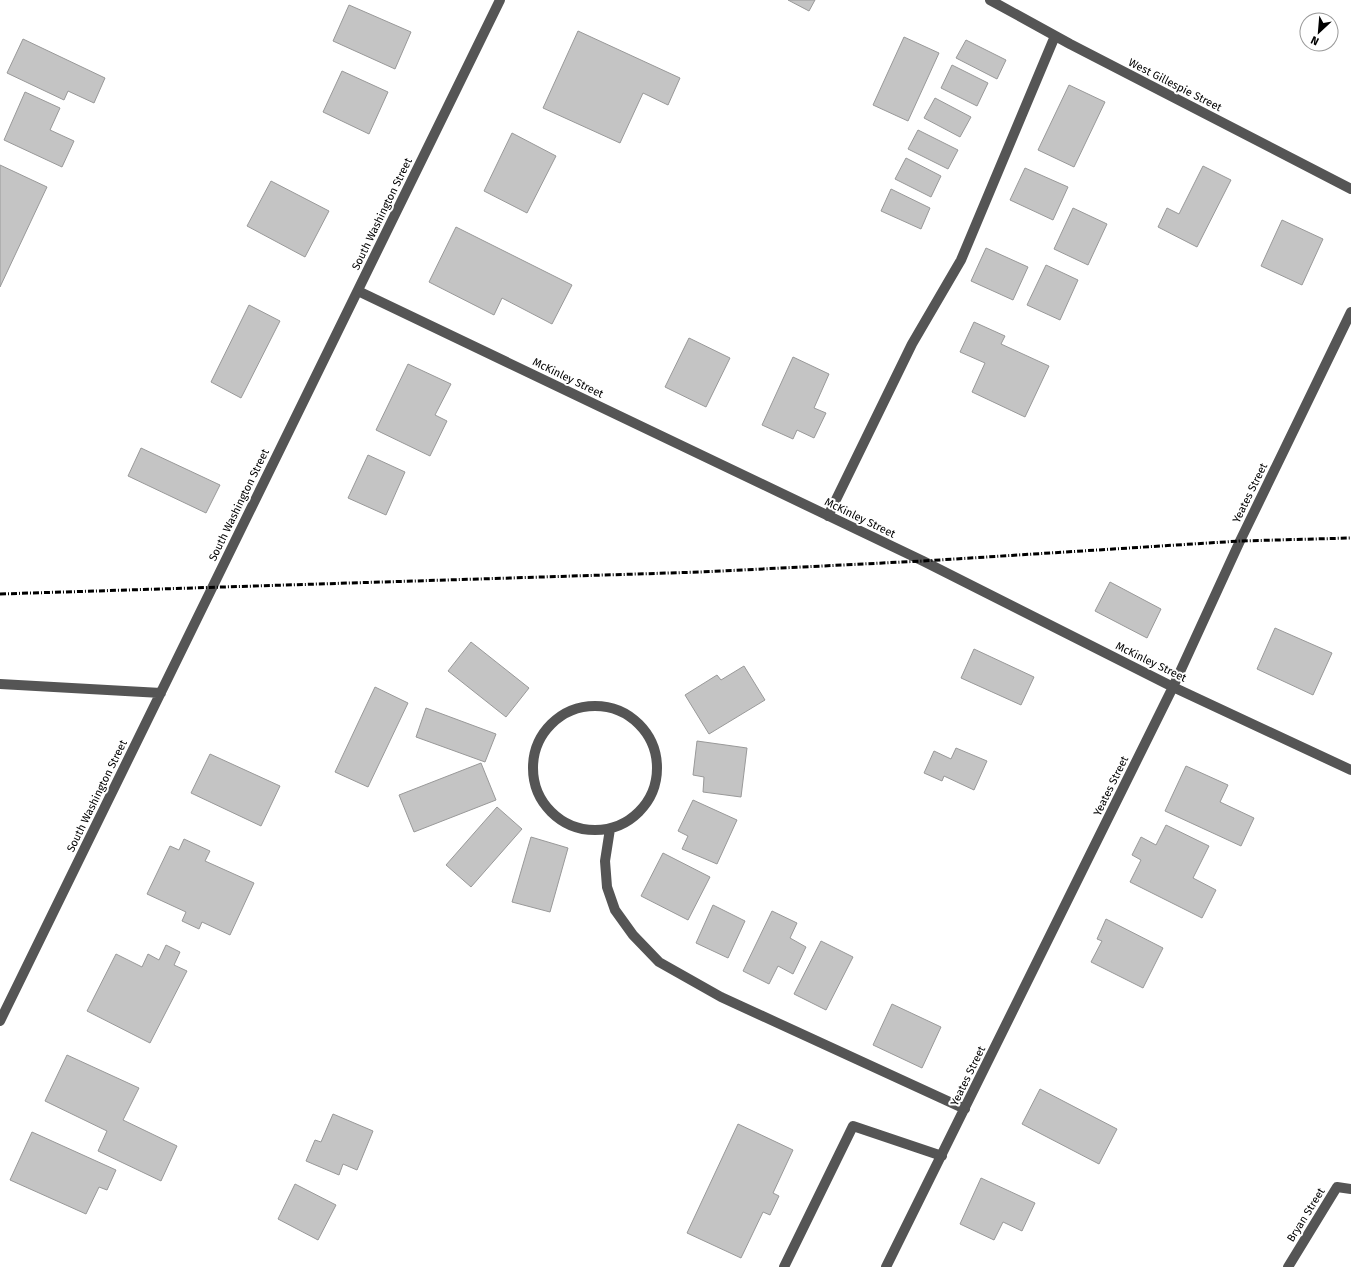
<svg xmlns="http://www.w3.org/2000/svg" width="1351" height="1267" font-family="'Fira Sans',sans-serif">
	<rect width="100%" height="100%" fill="#fff"/>
	<path fill="#c4c4c4" stroke="#999" d="M788 0H815L809 11Z
		M349 5 411 32 395 69 333 41Z
		M578 31 680 78 668 105 643 93 620 143 543 108Z
		M904 37 939 53 908 121 873 105Z
		M23 39 105 78 94 103 68 91 64 100 7 73Z
		M966 40 1006 60 997 79 956 58Z
		M952 65 988 83 977 106 941 88Z
		M342 71 388 92 369 134 323 112Z
		M1069 85 1105 102 1074 167 1038 150Z
		M25 92 60 108 50 130 74 141 62 167 4 140Z
		M935 98 971 117 960 137 924 118Z
		M918 130 958 150 948 169 908 149Z
		M512 133 556 156 527 213 484 191Z
		M906 158 941 176 931 197 895 179Z
		M0 165 47 187 0 287Z
		M1203 166 1231 180 1197 247 1158 227 1167 208 1179 214Z
		M1025 168 1068 187 1053 220 1010 200Z
		M271 181 329 211 305 257 247 226Z
		M891 189 930 208 921 229 881 211Z
		M1073 208 1107 224 1088 265 1054 249Z
		M1282 220 1323 239 1302 285 1261 266Z
		M456 227 572 285 552 324 502 298 494 315 429 282Z
		M986 248 1028 267 1013 300 971 281Z
		M1046 265 1078 280 1060 320 1027 305Z
		M249 305 280 321 241 398 211 382Z
		M974 322 1005 336 1001 344 1049 366 1025 417 972 392 985 363 960 352Z
		M689 338 730 358 706 407 665 387Z
		M793 357 829 374 814 408 826 413 814 438 797 430 793 439 762 425Z
		M408 364 451 384 435 415 447 421 430 456 376 430Z
		M141 448 220 485 206 513 128 476Z
		M368 455 405 472 386 515 348 498Z
		M1110 582 1161 609 1147 638 1095 611Z
		M1275 628 1332 653 1313 695 1257 669Z
		M471 642 529 688 506 717 448 671Z
		M974 649 1034 677 1021 705 961 678Z
		M744 666 765 700 709 734 685 695 717 675 721 680Z
		M375 687 408 703 368 787 335 772Z
		M426 708 496 734 485 762 416 737Z
		M697 741 747 748 741 797 703 792 704 777 693 775Z
		M956 748 987 761 974 790 944 776 942 781 924 773 934 751 951 759Z
		M210 754 280 786 261 826 191 793Z
		M481 763 496 800 414 832 399 795Z
		M1186 766 1228 785 1220 802 1254 818 1241 846 1165 811Z
		M693 800 737 820 717 864 682 849 688 836 678 831Z
		M497 807 522 829 471 887 446 865Z
		M1166 825 1209 846 1193 878 1216 890 1202 918 1130 882 1141 860 1132 855 1141 837 1156 845Z
		M531 837 568 848 550 912 512 902Z
		M184 839 210 851 205 861 254 883 230 935 202 922 199 929 182 921 186 912 147 894 170 846 179 850Z
		M663 853 710 877 688 920 641 896Z
		M713 905 745 921 728 958 696 943Z
		M772 911 797 923 790 938 806 947 793 974 778 966 769 984 743 971Z
		M1106 919 1163 948 1143 988 1091 962 1102 941 1097 939Z
		M821 941 853 957 826 1010 794 994Z
		M166 945 180 952 174 965 187 971 150 1043 87 1011 116 954 142 967 148 954 159 960Z
		M892 1004 941 1027 922 1068 873 1045Z
		M67 1055 139 1088 123 1120 177 1146 161 1181 98 1151 107 1131 45 1101Z
		M1040 1089 1117 1129 1099 1164 1022 1124Z
		M333 1114 373 1131 357 1170 343 1164 339 1175 306 1161 315 1140 321 1142Z
		M738 1124 793 1150 773 1193 779 1196 770 1215 763 1212 741 1258 687 1233Z
		M32 1132 116 1170 107 1190 99 1187 86 1214 10 1180Z
		M981 1178 1035 1203 1022 1231 1003 1222 994 1240 960 1224Z
		M295 1184 336 1205 318 1240 278 1219Z"/>
	<g fill="none" stroke-linecap="round" stroke-linejoin="round">
		<path stroke="#555" stroke-width="10" d="M990 0 1070 44 1351 189
			M358 291 923 561 1173 687 1351 770
			M828 516 912 344 961 260 1055 36
			M0 684 161 693
			M533 768a62 62 0 1 1 124 0a62 62 0 1 1-124 0Z
			M610 829 605 861 607 887 615 910 633 935 659 962 721 997 965 1109
			M0 1021 500 0
			M784 1267 853 1126 942 1156
			M886 1267 1173 687 1240 541 1351 312
			M1288 1267 1337 1187 1351 1189"/>
		<path stroke="#000" stroke-width="3" stroke-dasharray="6 2 1 2" stroke-linecap="butt" d="M0 594 701 572 923 561 1240 541 1351 538"/>
	</g>
	<g text-anchor="middle" dominant-baseline="central" stroke-width="4" stroke-linejoin="round" paint-order="stroke">
		<g font-size="11" fill="#000" stroke="#fff">
			<text transform="translate(1175 85) rotate(27)">West Gillespie Street</text>
			<text transform="translate(382 214) rotate(-64)">South Washington Street</text>
			<text transform="translate(568 378) rotate(26)">McKinley Street</text>
			<text transform="translate(1250 493) rotate(-64)">Yeates Street</text>
			<text transform="translate(239 505) rotate(-64)">South Washington Street</text>
			<text transform="translate(860 518) rotate(26)">McKinley Street</text>
			<text transform="translate(1151 662) rotate(26)">McKinley Street</text>
			<text transform="translate(1111 786) rotate(-64)">Yeates Street</text>
			<text transform="translate(97 796) rotate(-64)">South Washington Street</text>
			<text transform="translate(968 1076) rotate(-64)">Yeates Street</text>
			<text transform="translate(1306 1215) rotate(-58)">Bryan Street</text>
		</g>
	</g>
	<g transform="translate(1319 32) rotate(206)"><circle r="19" fill="#ffffff" stroke="#999999"/>
	<path d="M0-3L7 15L0 10L-7 15Z" fill="#000000"/>
	<text y="-6" font-size="11" font-weight="bold" text-anchor="middle" fill="#000000">N</text>
	</g>
</svg>
